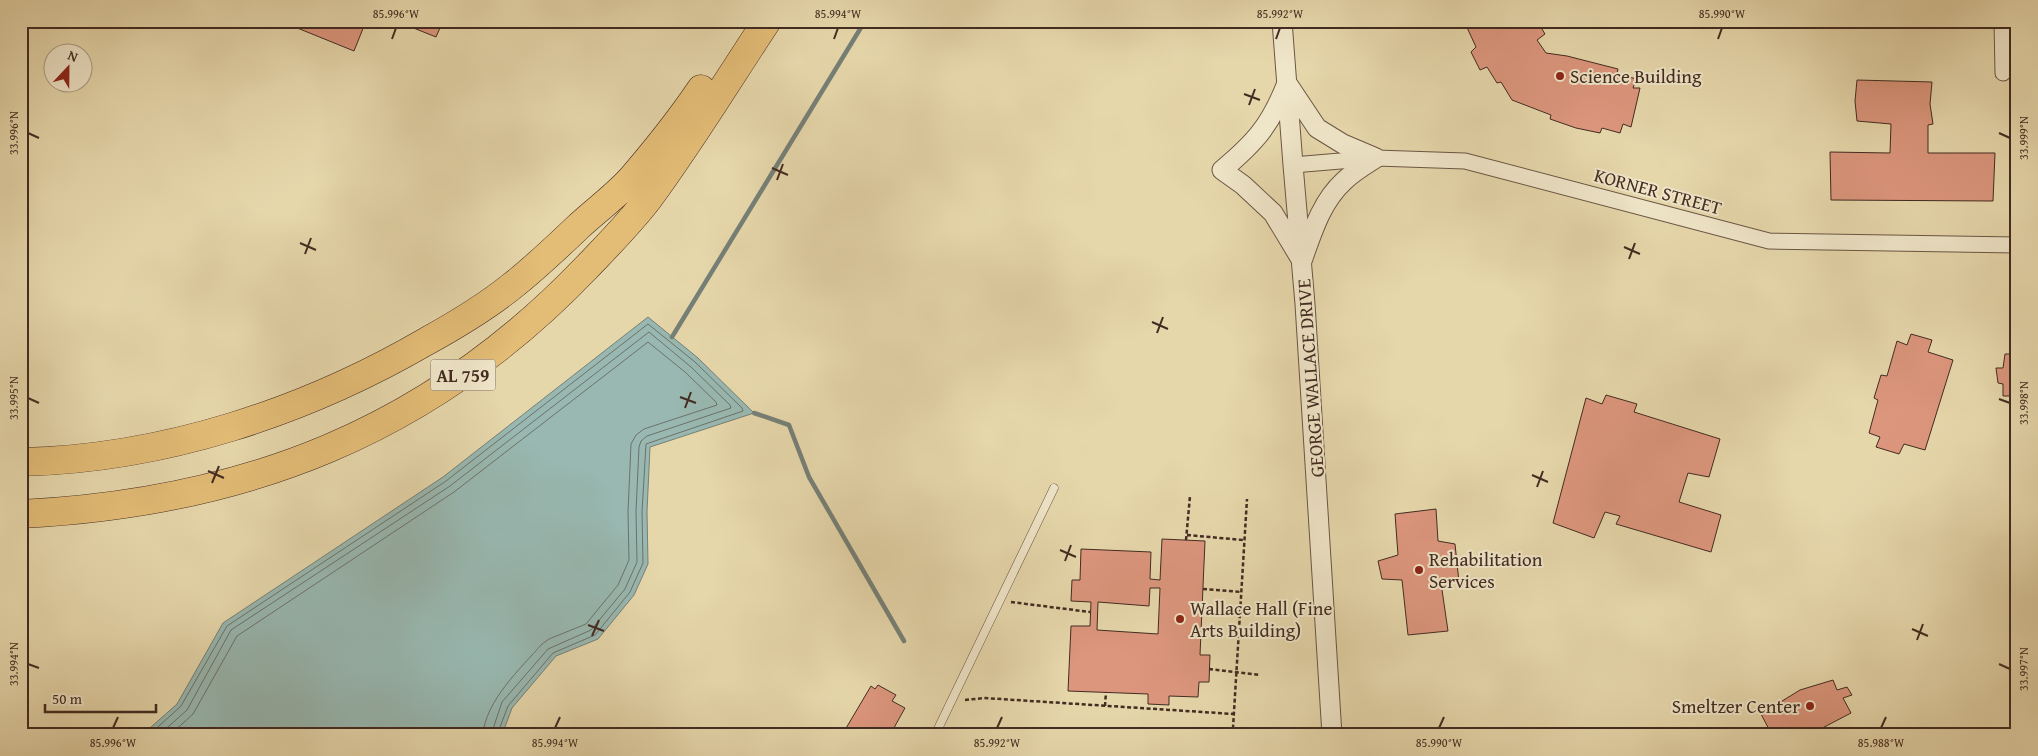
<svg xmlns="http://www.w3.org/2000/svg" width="2038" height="756" font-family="'Gentium Book Plus',serif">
	<rect width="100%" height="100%" fill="#e6d7ab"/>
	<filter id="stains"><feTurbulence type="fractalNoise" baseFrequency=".004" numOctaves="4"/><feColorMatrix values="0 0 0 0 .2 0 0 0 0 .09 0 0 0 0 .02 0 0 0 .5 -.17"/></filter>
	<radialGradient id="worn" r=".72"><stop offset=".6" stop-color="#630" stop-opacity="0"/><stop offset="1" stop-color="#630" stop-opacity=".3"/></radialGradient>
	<path fill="#98b8b1" stroke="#768077" d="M648 317 698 358 754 413 650 447 647 512 648 564 634 595 598 639 556 656 512 708 502 735H142L177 704 223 623 443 477Z"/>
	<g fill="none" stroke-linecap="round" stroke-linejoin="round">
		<path stroke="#6d7269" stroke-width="1" d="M149 735 181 706 227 626 446 481 648 324 695 362 742 408 743 411 646 444 642 512 643 563 630 592 595 635 553 653 508 706 497 735
			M159 735 187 710 231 630 450 486 649 332 691 367 730 405 731 408 647 436 641 441 639 447 636 512 637 562 625 589 591 630 548 649 502 702 491 735
			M170 735 193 714 237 636 454 492 648 342 685 372 716 402 717 405 644 429 636 435 631 444 628 512 629 560 618 585 586 624 549 639 542 644C521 668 485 701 483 735"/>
		<path stroke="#768077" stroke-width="4.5" d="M672 337 865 21
			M754 413 789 425 809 477 904 641"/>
	</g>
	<path fill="#dc967d" stroke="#422b21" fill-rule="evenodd" d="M280 21H366L354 51Z
		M396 21H443L436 37Z
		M1464 21H1537L1545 34 1537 40 1546 53 1567 56 1618 69 1617 73 1636 79 1633 88H1640L1631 127 1623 124 1620 133 1602 128 1600 133 1576 128 1550 119 1551 115 1512 100 1501 82 1497 83 1487 67 1480 70 1471 52 1476 47Z
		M1857 80 1932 82 1930 104 1933 124 1928 125V153H1995L1993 201 1831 200 1830 152 1890 153 1891 124 1857 121 1855 101Z
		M1911 334 1932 340 1928 352 1953 360 1925 450 1904 444 1899 454 1876 447 1880 437 1869 433 1878 400 1874 398 1881 375 1887 376 1897 341 1907 345Z
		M2005 354H2017V396H2003V384L1998 383 1996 368H2003Z
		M1606 395 1637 404 1634 412 1720 439 1709 477 1688 473 1679 502 1721 515 1711 552 1616 524 1620 516 1605 512 1594 538 1553 523 1586 398 1602 404Z
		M1436 509 1438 541 1455 544 1459 582 1441 583 1448 631 1408 635 1402 580 1382 579 1378 561 1398 555 1395 514Z
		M1162 539 1205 541 1200 655H1210L1209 682H1199L1198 697 1169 696V705L1148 704V694L1068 691 1071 626H1090L1091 602 1071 601 1072 580H1080L1081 549 1151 552 1150 579 1160 580ZM1150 588H1160L1158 634 1097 630 1098 602 1149 606Z
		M1833 680 1837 690 1847 687 1852 695 1843 698 1851 713 1809 735H1772L1761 714 1800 690Z
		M878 685 896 695 892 701 905 708 890 735H842L871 686 875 689Z"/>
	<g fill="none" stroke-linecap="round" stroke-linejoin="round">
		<defs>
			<path id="service" d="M935 735 1054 488"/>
			<path id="minor" d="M2002 21 2003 73
				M1293 165 1376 158 1465 161 1769 241 2017 245"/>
			<path id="tertiary" d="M1282 21 1293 165 1305 304 1332 735
				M1287 83 1317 128 1343 144 1376 158C1365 165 1353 172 1344 181 1321 202 1312 233 1302 261L1273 213 1243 185 1222 170C1256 142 1271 124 1287 83Z"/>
			<path id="motorway" d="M21 462C163 459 305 412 427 341 456 325 486 307 512 286 535 268 556 248 578 227 595 211 616 196 632 178 656 150 680 120 701 89
				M21 514C245 503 429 432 586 268 607 246 630 223 649 198 691 141 728 80 767 21"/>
		</defs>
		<use href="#service" stroke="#6b5644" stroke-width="9"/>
		<use href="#minor" stroke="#6b5644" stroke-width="17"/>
		<use href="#tertiary" stroke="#6b5644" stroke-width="21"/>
		<use href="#motorway" stroke="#422b21" stroke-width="29"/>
		<path stroke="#422b21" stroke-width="2.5" stroke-dasharray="4 2.5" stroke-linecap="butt" d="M1187 535 1243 540
			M1186 540 1190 496
			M1203 589 1241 592
			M1011 602 1090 612
			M1209 669 1260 675
			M965 700 984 698 1234 714
			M1105 706 1106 692
			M1234 735 1233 728 1247 499"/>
		<use href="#service" stroke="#efe5c8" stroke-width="8"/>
		<use href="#minor" stroke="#efe5c8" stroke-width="15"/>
		<use href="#tertiary" stroke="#efe5c8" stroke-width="19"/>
		<use href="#motorway" stroke="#e3bc76" stroke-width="28"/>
	</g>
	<path fill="none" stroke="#422b21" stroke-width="2" d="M392 39 396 28M834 39 838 28M1276 39 1280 28M1718 39 1722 28M1244 94 1260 100M1249 105 1255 89M28 133 39 138M1999 133 2010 138M772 168 788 175M777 180 783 164M300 243 316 250M1624 247 1640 254M305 254 311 238M1629 259 1635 243M1152 322 1168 329M1157 333 1163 317M680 397 696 403M28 398 39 403M1999 399 2010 403M685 408 691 392M208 471 224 478M1532 475 1548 482M212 483 219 466M1537 487 1543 471M1060 550 1076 557M1065 561 1071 545M588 625 604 631M1912 629 1928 636M592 636 599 620M1917 640 1923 624M28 664 39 668M1999 664 2010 669M113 728 118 717M555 728 560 717M997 728 1002 717M1439 728 1444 717M1881 728 1886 717"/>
	<g fill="#8f2418" stroke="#efe5c8" stroke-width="2">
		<circle cx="1560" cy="76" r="5"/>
		<circle cx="1419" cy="570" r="5"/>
		<circle cx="1180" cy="619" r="5"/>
		<circle cx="1810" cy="706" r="5"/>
	</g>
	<g text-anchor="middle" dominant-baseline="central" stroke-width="4" stroke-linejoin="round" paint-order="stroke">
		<rect fill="#efe5c8" stroke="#766353" stroke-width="1" x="430.5" y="359.5" width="65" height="31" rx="4"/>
		<g font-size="18" font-weight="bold" fill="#422b21">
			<text x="463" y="375">AL 759</text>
		</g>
		<g font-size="19" fill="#422b21" stroke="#efe5c8" text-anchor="start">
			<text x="1570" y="76">Science Building</text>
			<text x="1429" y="559">Rehabilitation<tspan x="1429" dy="22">Services</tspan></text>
			<text x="1190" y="608">Wallace Hall (Fine<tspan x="1190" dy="22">Arts Building)</tspan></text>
			<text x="1800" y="706" text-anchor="end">Smeltzer Center</text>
		</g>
		<g font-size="19" fill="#422b21" stroke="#efe5c8">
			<text transform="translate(1658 191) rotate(15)">KORNER STREET</text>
			<text transform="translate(1310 378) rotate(-94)">GEORGE WALLACE DRIVE</text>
		</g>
	</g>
	<rect width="2038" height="756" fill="none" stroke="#e6d7ab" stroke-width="55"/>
	<g transform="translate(68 68) rotate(22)"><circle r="24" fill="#efe5c8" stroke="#aa9b85"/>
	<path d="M0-4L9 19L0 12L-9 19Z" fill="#8f2418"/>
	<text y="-8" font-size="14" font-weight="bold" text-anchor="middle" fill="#422b21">N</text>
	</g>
	<path d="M45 704v8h111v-8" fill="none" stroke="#422b21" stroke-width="2.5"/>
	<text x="52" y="704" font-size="15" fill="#422b21" stroke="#efe5c8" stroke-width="4" paint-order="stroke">50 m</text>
	<rect x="28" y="28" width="1982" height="700" fill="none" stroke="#422b21" stroke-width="2"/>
	<g font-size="12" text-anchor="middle" fill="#422b21">
		<text x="396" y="18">85.996°W</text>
		<text x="838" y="18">85.994°W</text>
		<text x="1280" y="18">85.992°W</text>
		<text x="1722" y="18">85.990°W</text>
		<text transform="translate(14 133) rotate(-90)" y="4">33.996°N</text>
		<text transform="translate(2024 138) rotate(-90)" y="4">33.999°N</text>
		<text transform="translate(14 398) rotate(-90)" y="4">33.995°N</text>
		<text transform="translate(2024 403) rotate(-90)" y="4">33.998°N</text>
		<text transform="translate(14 664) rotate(-90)" y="4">33.994°N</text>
		<text transform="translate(2024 669) rotate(-90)" y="4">33.997°N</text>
		<text x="113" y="747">85.996°W</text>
		<text x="555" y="747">85.994°W</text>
		<text x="997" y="747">85.992°W</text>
		<text x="1439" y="747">85.990°W</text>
		<text x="1881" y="747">85.988°W</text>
	</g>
	<rect width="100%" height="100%" filter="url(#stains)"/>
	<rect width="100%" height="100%" fill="url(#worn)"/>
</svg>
